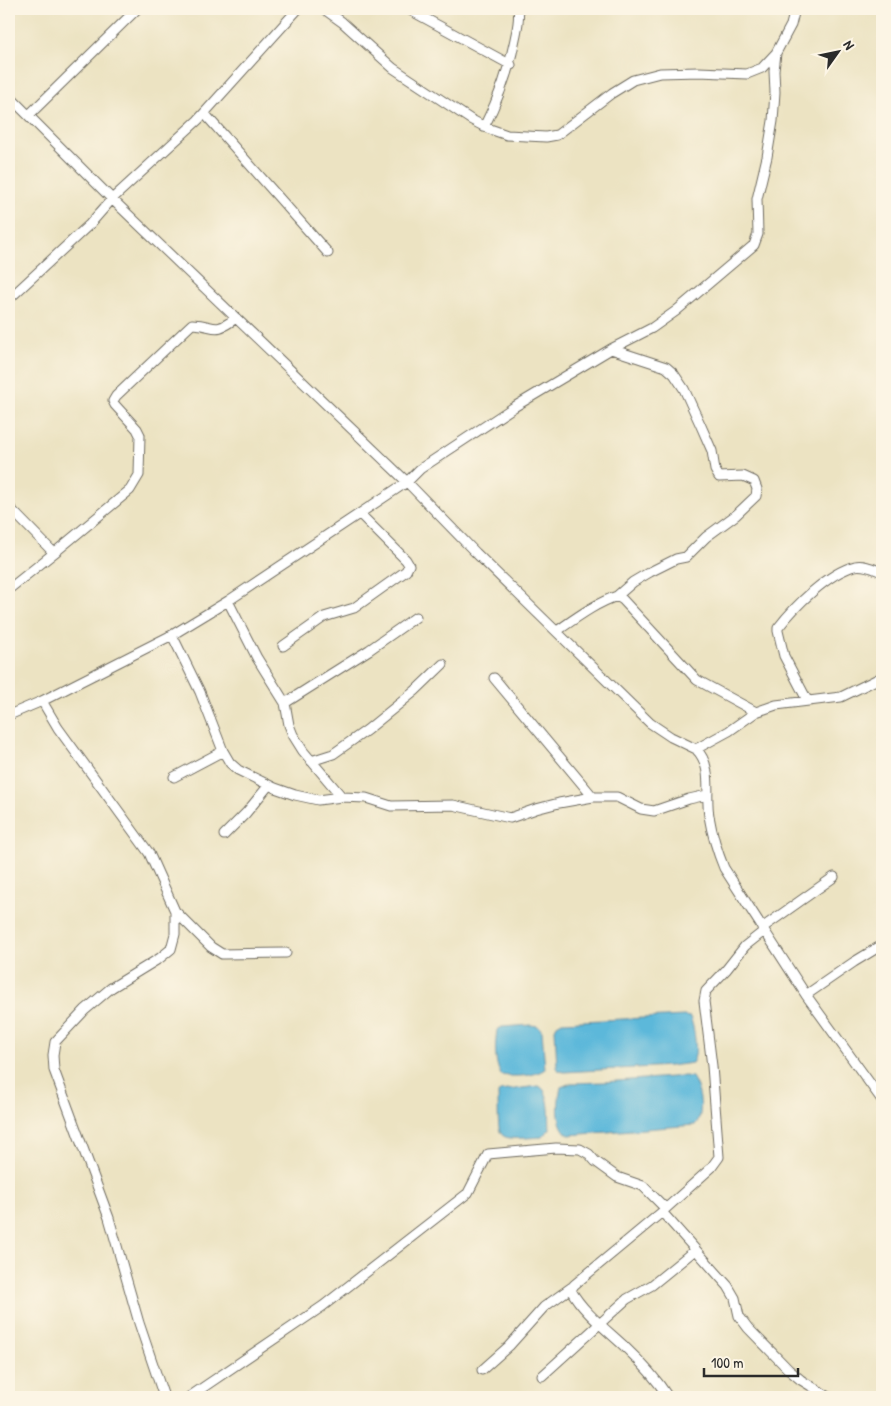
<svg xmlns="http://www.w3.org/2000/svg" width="891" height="1406" font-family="'Patrick Hand',sans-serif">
	<rect width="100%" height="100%" fill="#fcf5e5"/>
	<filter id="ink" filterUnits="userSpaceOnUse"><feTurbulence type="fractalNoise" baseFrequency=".02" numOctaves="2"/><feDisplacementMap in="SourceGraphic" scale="10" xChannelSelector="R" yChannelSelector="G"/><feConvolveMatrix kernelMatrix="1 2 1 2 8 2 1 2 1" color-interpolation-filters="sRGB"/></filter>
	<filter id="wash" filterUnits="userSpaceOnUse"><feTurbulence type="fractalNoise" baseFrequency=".0096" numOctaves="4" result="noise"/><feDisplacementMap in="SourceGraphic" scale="20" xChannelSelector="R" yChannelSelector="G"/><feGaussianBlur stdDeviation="1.12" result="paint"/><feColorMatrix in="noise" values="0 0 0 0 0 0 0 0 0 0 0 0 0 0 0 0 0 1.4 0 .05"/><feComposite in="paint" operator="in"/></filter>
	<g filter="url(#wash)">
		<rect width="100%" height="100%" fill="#ece3c2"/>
		<path fill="#5bb8da" stroke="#437282" d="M684 1016 690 1017C694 1026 699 1055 692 1063L670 1066 564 1072 559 1071 557 1067 555 1029 557 1025 562 1022Z
			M531 1025 538 1026 542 1031 545 1069C534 1077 514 1077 501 1075 494 1062 495 1044 497 1030L502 1027Z
			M685 1076 692 1077C700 1089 705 1114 695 1125L569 1135C555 1126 558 1101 561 1087L571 1083 604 1082Z
			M538 1086C551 1089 549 1117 550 1129L542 1137C493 1140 499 1142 498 1094L500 1091Z"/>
	</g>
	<g filter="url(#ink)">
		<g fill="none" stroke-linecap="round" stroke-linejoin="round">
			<defs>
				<path id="minor" d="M324 9 342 22 393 68 470 119 487 128 507 135 546 137 557 135 612 93 633 80 660 73 699 72 747 74 762 68 776 53 791 25 795 9
					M408 9 511 65
					M9 96 112 199 407 482 476 553 650 723 671 737 696 749 729 731 756 712 776 705 841 697 882 677
					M204 113 328 253
					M29 115 137 9
					M484 127C499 98 509 71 515 39 517 29 520 19 518 9
					M9 299 90 224 112 199 198 120 298 9
					M611 349 666 367 674 374 684 389 701 426 712 451 715 470 719 477 743 476 754 481 757 489 756 496 736 515 706 537 686 557 676 559 650 572 633 582 617 596
					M9 507 54 553 9 589
					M54 553 130 490 139 475 140 435 137 429 115 405 113 401 116 396 192 324C217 325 213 335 236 318
					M228 601 257 658 285 703 289 725 293 735 303 751 342 797
					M557 631C576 618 596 603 617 596L623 600 697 680 756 712
					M172 635 200 692 223 751 230 763 238 770 275 788 295 795 318 800 342 797 366 798 391 806 453 805 510 818 536 809 559 803 593 797H617L641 809 654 811 689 799 707 795
					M283 646 324 617 354 608 406 571 409 565 406 560 360 514
					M494 678 593 797
					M807 700 784 656 778 631V628C795 606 828 573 855 566 864 564 874 569 882 572
					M42 701 58 728 149 853 175 911V934L171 949 160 958 111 988 85 1010 55 1042 53 1055 54 1070 109 1218 139 1323 164 1397
					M285 703 369 650 416 617
					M9 715 42 701 172 635 228 601 407 482 420 469 514 407 611 349 652 328 676 311 754 245 758 234 757 199 767 157 773 121 775 92 774 71 776 53
					M696 749C714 767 705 793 709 816 712 834 717 851 724 868L806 995 882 1100
					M311 761 333 754 367 730 415 691 443 664
					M174 777 223 751
					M224 835 246 813 269 785
					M175 911 211 947 222 954 286 953
					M762 928 834 877
					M764 931 745 946 726 970 706 991 704 1001 712 1066 719 1157 711 1168 662 1212 728 1286 735 1298 739 1316 748 1328 789 1370 801 1380 829 1397
					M806 995 854 962 882 945
					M662 1212 574 1285 571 1290C582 1311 608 1331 625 1347 641 1362 656 1378 668 1397
					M482 1370 509 1346 544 1307 572 1287
					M542 1376 627 1299 652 1285 695 1250
					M189 1397 323 1306 468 1193 488 1154 556 1148 580 1149 589 1154 595 1161 617 1177 643 1186 665 1208"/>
			</defs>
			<use href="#minor" stroke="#6f6b60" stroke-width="11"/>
			<use href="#minor" stroke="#fff" stroke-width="9"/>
		</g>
	</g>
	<rect width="891" height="1406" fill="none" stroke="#fcf5e5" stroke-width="30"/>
	<g transform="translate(838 52) rotate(57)" stroke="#fcf5e5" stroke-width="4" paint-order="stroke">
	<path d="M0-4L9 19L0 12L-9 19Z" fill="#2b2b2b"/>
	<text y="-8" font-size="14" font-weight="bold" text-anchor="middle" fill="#2b2b2b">N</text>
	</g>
	<path d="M704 1368v8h94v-8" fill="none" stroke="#2b2b2b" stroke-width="2.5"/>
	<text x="711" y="1368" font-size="15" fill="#2b2b2b" stroke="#fcf5e5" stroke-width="4" paint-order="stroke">100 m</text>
</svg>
